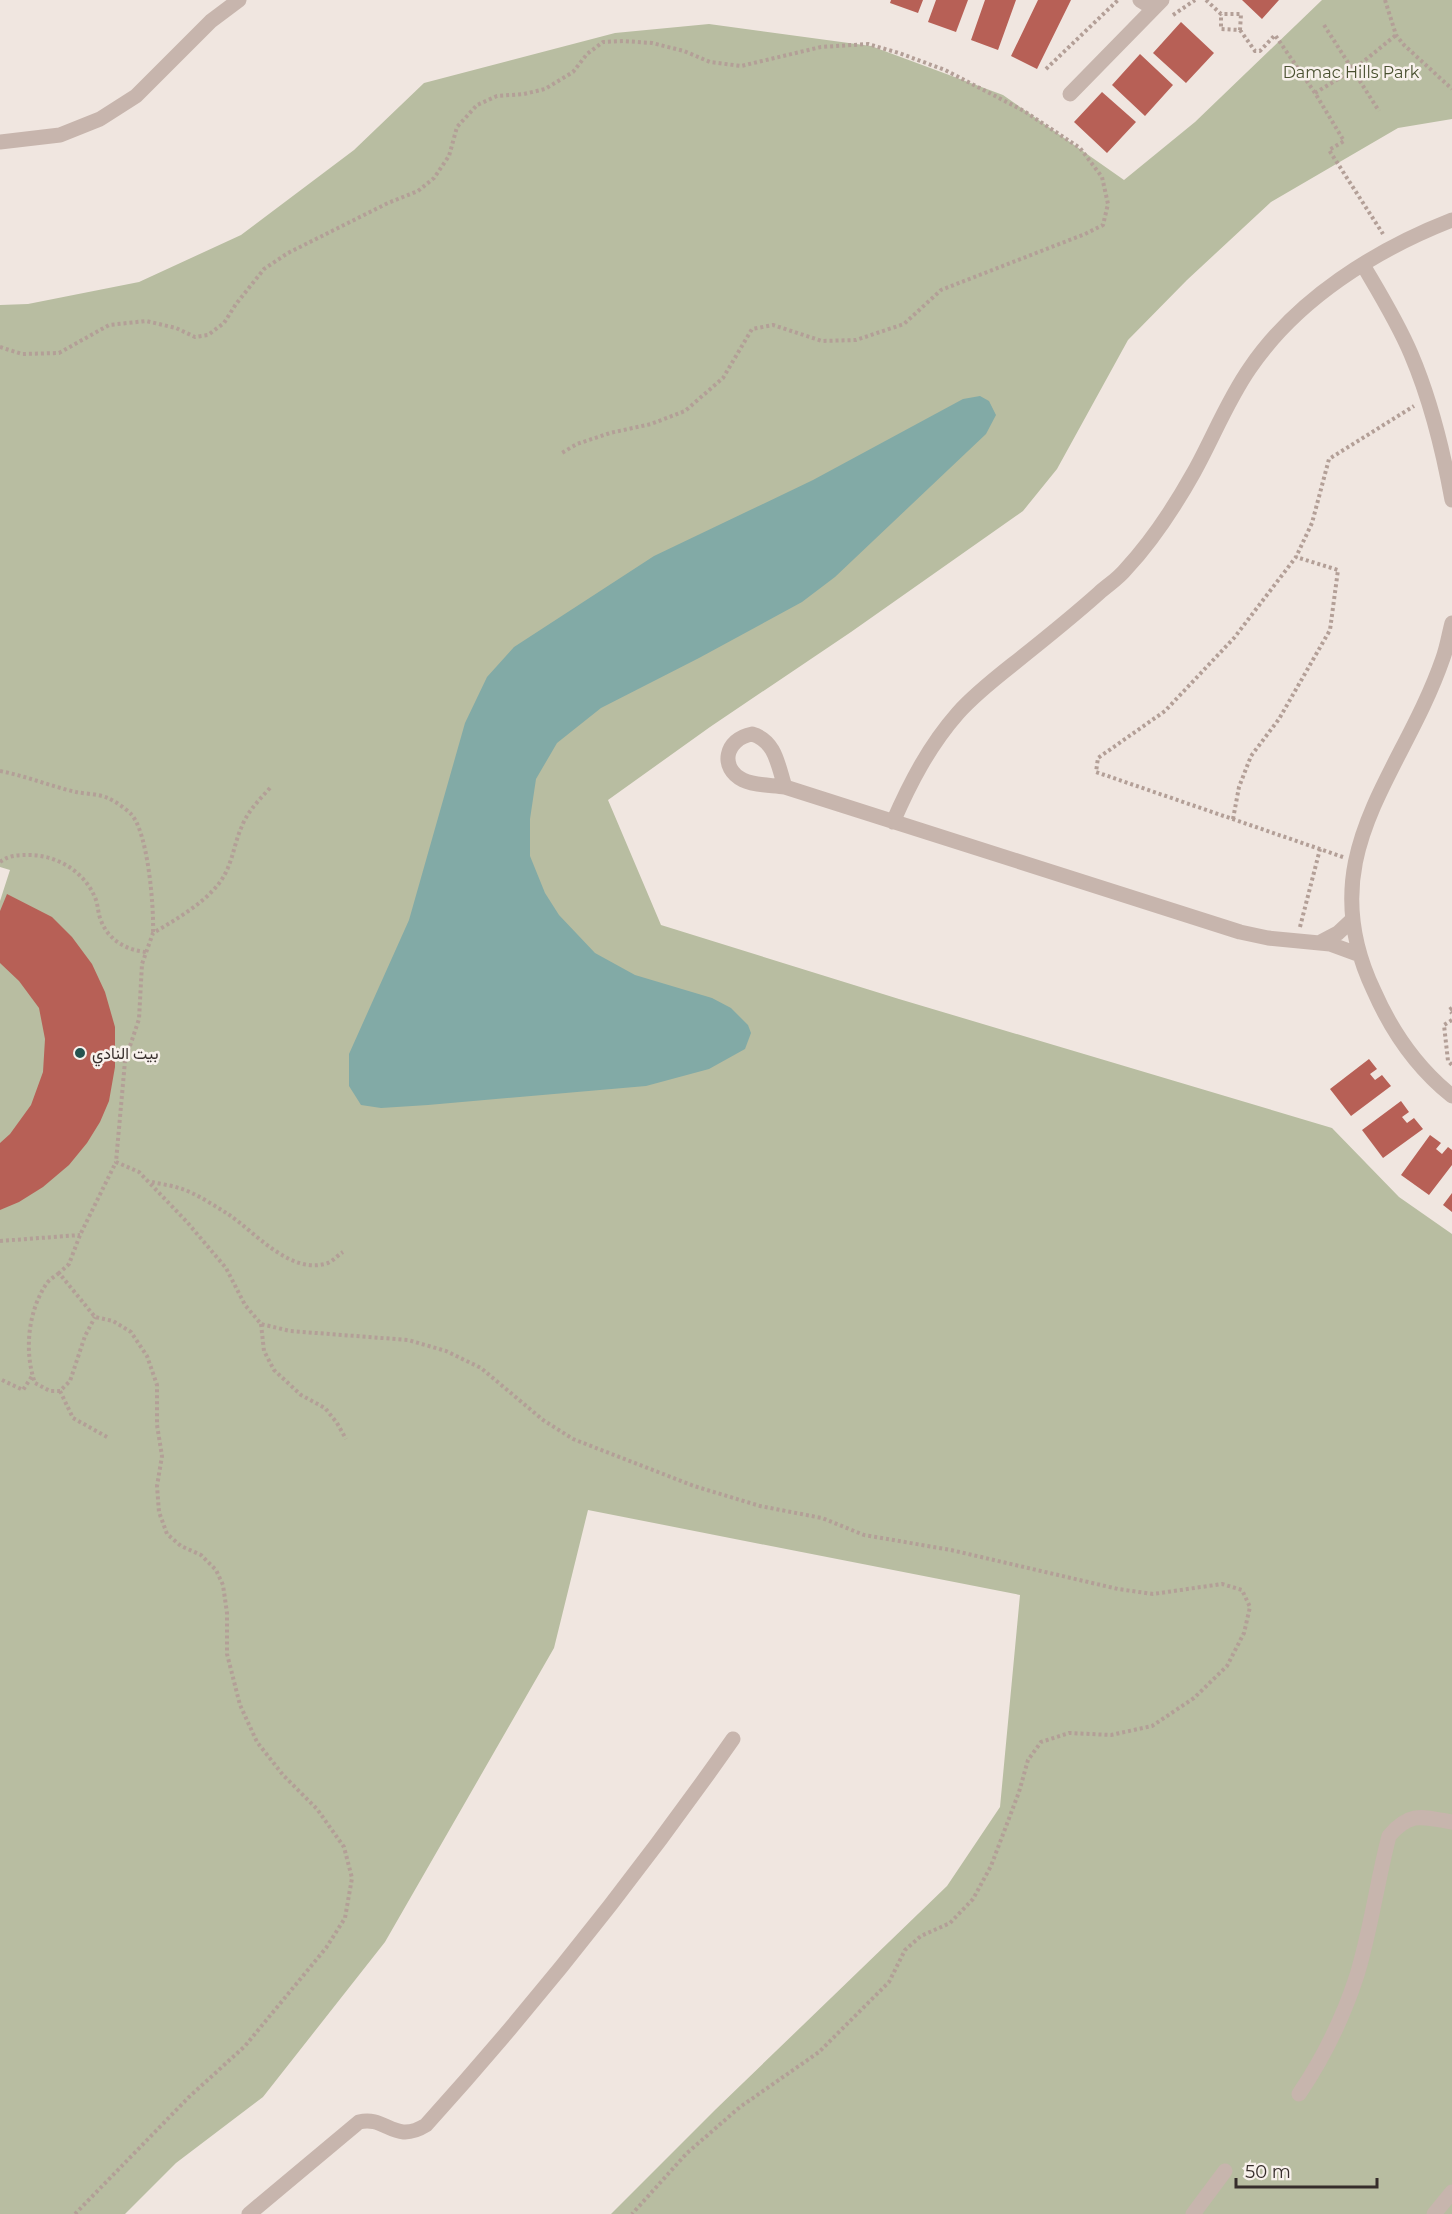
<svg xmlns="http://www.w3.org/2000/svg" width="1452" height="2214" font-family="Montserrat,Vazirmatn,sans-serif">
	<rect width="100%" height="100%" fill="#f0e6e0"/>
	<path fill="#b8bda1" d="M1322 0H1452V119L1398 128 1271 202 1187 280 1128 340 1057 469 1023 511 851 632 710 727 608 800 661 925 899 999 1332 1128 1399 1197 1452 1234V2214H611L716 2109 947 1886 1000 1807 1020 1595 588 1510 554 1648 385 1942 263 2097 176 2163 125 2214H0V901L10 870 0 867V305L28 304 139 282 241 235 354 150 424 83 615 33 709 24 871 46 1003 95 1124 180 1195 122Z"/>
	<path fill="#82aaa6" d="M980 396 989 401 996 415 986 434 835 577 802 602 699 658 601 708 557 743 536 779 530 819V856L545 893 559 915 595 953 635 975 712 998 731 1008 748 1025 751 1033 745 1049 709 1069 646 1086 428 1105 381 1108 361 1105 349 1086V1054L409 920 465 723 487 677 514 647 654 556 813 480 963 399Z"/>
	<path fill="#b76056" d="M891 0H923L918 13 890 3Z
		M936 0H968L956 32 928 22Z
		M985 0H1016L998 50 971 40Z
		M1038 0H1071L1037 69 1011 56Z
		M1242 0H1279L1262 19Z
		M1181 22 1214 53 1186 83 1153 53Z
		M1140 54 1173 85 1145 116 1112 85Z
		M1102 92 1136 122 1107 153 1074 122Z
		M7 894 52 917 72 937 92 964 105 992 115 1027V1067L109 1101 100 1122 87 1143 69 1165 43 1187 19 1202 0 1210V1143L10 1134 31 1105 43 1072 45 1039 39 1008 19 981 0 963V911Z
		M1369 1059 1377 1069 1370 1074 1375 1080 1382 1075 1391 1086 1351 1116 1330 1089Z
		M1401 1101 1409 1112 1402 1117 1407 1123 1414 1118 1423 1129 1383 1158 1362 1130Z
		M1430 1135 1441 1143 1436 1149 1442 1154 1448 1147 1452 1150V1165L1429 1195 1401 1175Z
		M1452 1193V1212L1443 1205Z"/>
	<g fill="none" stroke-linecap="round" stroke-linejoin="round">
		<path stroke="#b39f97" stroke-width="4" stroke-dasharray="3 3" stroke-linecap="butt" d="M1206 0 1221 14H1241L1240 30 1221 29V14
			M1385 0 1396 35 1404 45 1452 89
			M1173 15 1195 0
			M1324 25 1379 111
			M1240 30 1255 51H1260L1275 35 1315 93 1344 141 1329 150 1383 234
			M1046 69 1118 0
			M1315 93 1353 70 1396 35
			M0 347 22 354 59 353 109 325 146 321 176 328 195 337 208 335 224 323 236 304 264 269 288 253 388 203 418 191 434 178 449 156 457 127 477 105 497 96 524 94 545 89 573 72 587 54 603 42 623 41 652 43 684 51 710 62 741 66 821 47 868 44 899 53 945 70 1024 111 1080 148 1102 177 1108 204 1103 225 1085 234 941 290 904 324 856 340 822 341 773 325 752 329 723 378 685 411 651 424 610 433 577 444 560 454
			M0 771C26 776 50 786 76 792 86 794 99 794 108 798 115 801 126 809 131 814 148 832 154 907 153 932
			M270 788C259 800 248 811 242 826 235 841 233 859 225 874 212 899 177 919 153 933L142 964 139 1019 125 1061 116 1162 139 1172 187 1222 226 1268 245 1305 261 1324 290 1331 408 1340 446 1351 481 1368 543 1420 573 1439 694 1486 760 1506 822 1518 864 1535 951 1550 1118 1589 1153 1594 1222 1584 1242 1590 1250 1607 1244 1633 1227 1666 1194 1698 1152 1726 1111 1735 1069 1733 1041 1742 1028 1760 1019 1792 991 1866 973 1899 950 1923 921 1936 905 1950 889 1982 819 2052 740 2107 687 2153 632 2214
			M1233 819 1239 787 1251 756 1279 719 1330 630 1338 570 1296 557
			M1343 857 1096 772 1098 758 1165 711 1234 638 1296 557 1312 523 1329 459 1414 406
			M0 862C9 855 19 855 31 855 59 856 86 873 96 900 98 906 98 912 100 918 107 939 125 950 146 952
			M1300 927 1320 849
			M1452 1008 1449 1010 1452 1013
			M1452 1020 1444 1025 1448 1061 1452 1065
			M152 1182C160 1184 170 1185 179 1188 196 1193 213 1205 228 1214 255 1232 291 1276 328 1263 333 1261 338 1255 343 1252
			M0 1241 80 1235
			M59 1273C54 1277 48 1280 45 1286 28 1313 24 1352 35 1383L50 1391H60L70 1381 85 1336 95 1317
			M261 1324 264 1351 274 1370 301 1395 325 1408 337 1423 346 1439
			M2 1380 23 1390 32 1376
			M60 1391 73 1418 107 1437
			M75 2214 189 2097 245 2046 326 1948 345 1918 352 1878 344 1847 317 1809 283 1775 257 1742 240 1705 227 1654V1613L223 1585 216 1570 201 1555 181 1546 167 1534 159 1512 157 1486 162 1456 157 1425V1385L147 1356 131 1332 113 1321 95 1317 59 1273 69 1264 80 1235 116 1162"/>
		<path stroke="#c7b5ad" stroke-width="15" d="M1140 0 1153 8
			M1070 94 1162 0
			M0 142 60 135 100 119 136 96 211 21 239 0
			M1363 265C1380 294 1398 323 1411 354 1431 401 1443 450 1452 500
			M1452 623C1449 634 1447 647 1443 658 1402 777 1309 855 1374 991 1392 1032 1417 1068 1452 1096
			M752 734C776 741 778 766 785 787 773 785 755 786 743 780 719 768 725 739 752 734Z
			M785 787 1240 932 1268 938 1330 944 1360 955
			M893 822C910 783 929 746 958 713 973 696 993 680 1012 665 1041 642 1071 618 1099 593 1108 585 1119 578 1126 569 1153 540 1175 506 1194 472 1213 438 1227 401 1250 368 1297 299 1375 250 1452 220
			M1319 943 1338 933 1353 919
			M1299 2094C1324 2057 1343 2018 1357 1975 1371 1929 1377 1882 1389 1836 1410 1811 1423 1817 1452 1822
			M249 2214 359 2122C386 2115 394 2145 426 2125 538 2001 637 1876 733 1739
			M1193 2214 1225 2171
			M1434 2214 1452 2192"/>
	</g>
	<circle fill="#25534f" stroke="#f8f1ec" stroke-width="2" cx="80" cy="1053" r="6"/>
	<g text-anchor="middle" dominant-baseline="central" stroke-width="5" stroke-linejoin="round" paint-order="stroke">
		<g font-size="16" fill="#4a5131" stroke="#f8f1ec">
			<text x="1351" y="72">Damac Hills Park</text>
		</g>
		<g font-size="16" fill="#362d2b" stroke="#f8f1ec" text-anchor="start">
			<text x="92" y="1053">بيت النادي</text>
		</g>
	</g>
	<path d="M1236 2178v9h141v-9" fill="none" stroke="#362d2b" stroke-width="3"/>
	<text x="1245" y="2178" font-size="18" fill="#362d2b" stroke="#f8f1ec" stroke-width="4.5" paint-order="stroke">50 m</text>
</svg>
